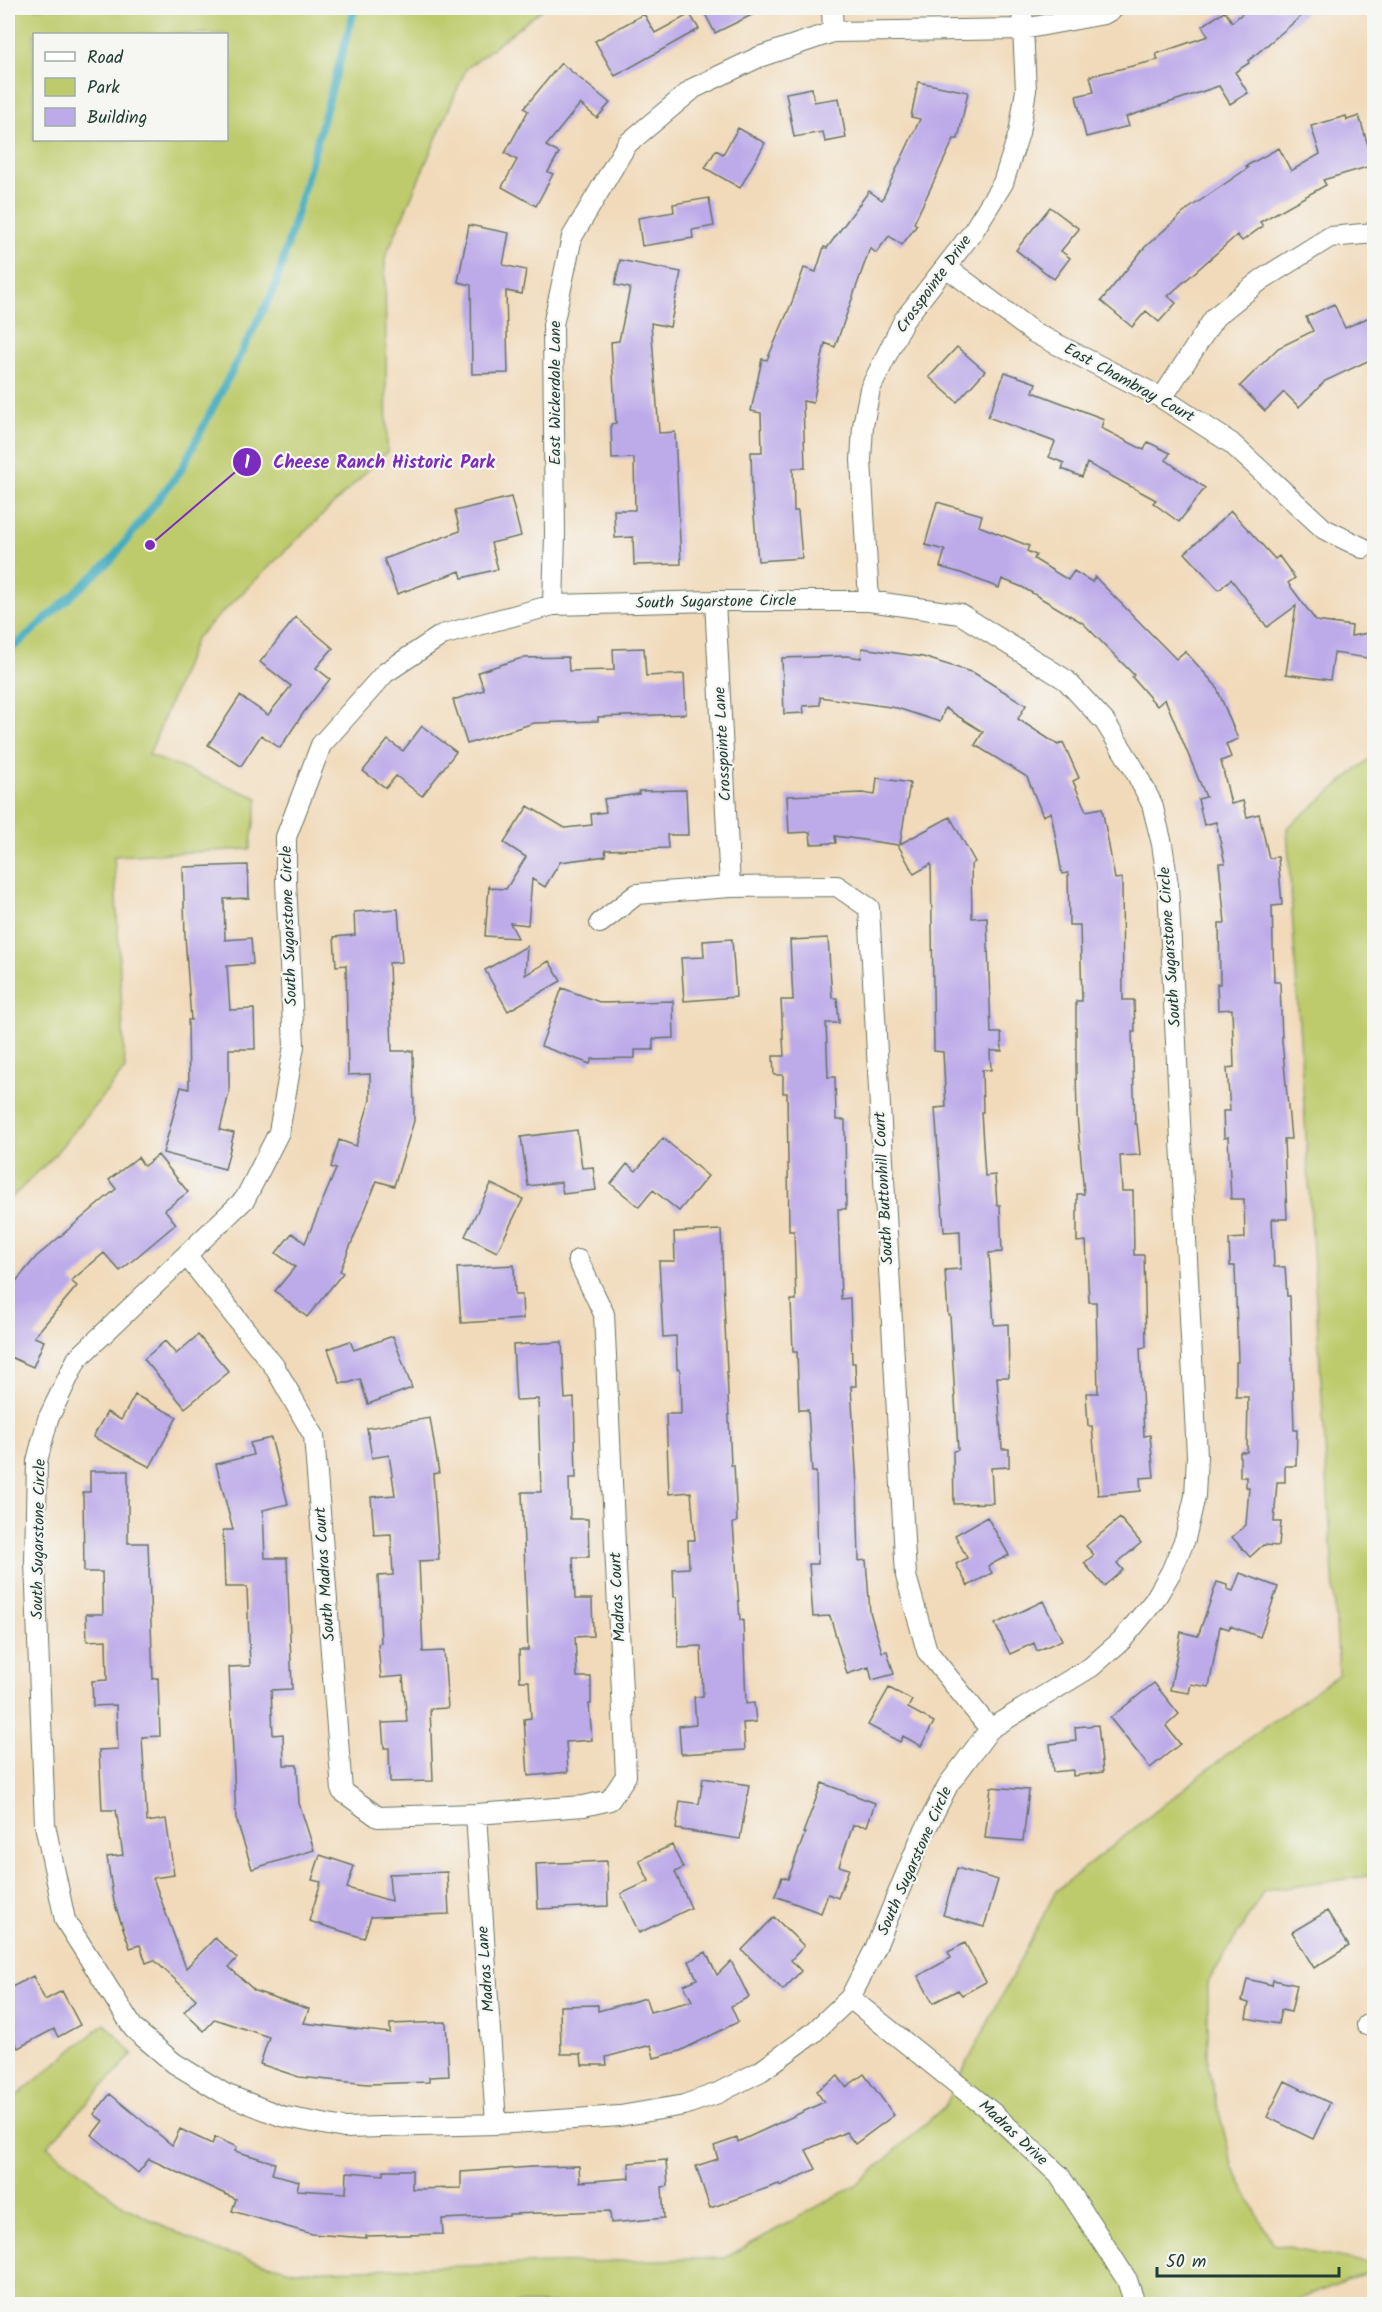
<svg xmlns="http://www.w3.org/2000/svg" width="1382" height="2312" font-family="Kalam,sans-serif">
	<rect width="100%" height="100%" fill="#f6f6f2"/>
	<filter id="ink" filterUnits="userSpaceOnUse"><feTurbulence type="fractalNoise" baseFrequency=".0167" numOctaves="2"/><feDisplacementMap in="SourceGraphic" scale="12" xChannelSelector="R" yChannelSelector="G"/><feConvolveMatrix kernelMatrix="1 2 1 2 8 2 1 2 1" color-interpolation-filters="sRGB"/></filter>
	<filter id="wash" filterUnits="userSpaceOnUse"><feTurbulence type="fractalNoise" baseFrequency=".008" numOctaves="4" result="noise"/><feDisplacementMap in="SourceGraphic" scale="24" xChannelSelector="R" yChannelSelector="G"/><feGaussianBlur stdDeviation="1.35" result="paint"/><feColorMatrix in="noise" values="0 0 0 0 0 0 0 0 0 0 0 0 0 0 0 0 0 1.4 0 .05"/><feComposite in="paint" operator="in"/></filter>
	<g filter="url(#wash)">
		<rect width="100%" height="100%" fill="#f1daba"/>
		<path fill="#becb6c" stroke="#6e8450" stroke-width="1.5" fill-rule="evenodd" d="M8 8H544L466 69 385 258 387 452 196 638 149 755 258 798 250 849 114 856 125 1069 52 1158 8 1201ZM34 34H226V140H34Z
			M1374 755V1875L1264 1891 1208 1982V2068L1233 2168 1273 2244 1374 2264V2270L1287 2304H8V2094L13 2099 105 2023 133 2054 47 2146 125 2207 211 2249 295 2271 725 2258 858 2184 945 2106 1056 1891 1231 1751 1339 1674 1287 828Z"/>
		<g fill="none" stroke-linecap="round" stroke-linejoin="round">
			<path stroke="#3fabbe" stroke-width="8" d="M8 651 21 641 111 560 181 470 276 285 355 8"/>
		</g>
		<g id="blocks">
			<path fill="#bdabe9" d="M702 8H766L715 33Z
				M1249 8H1311L1248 61 1249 63 1235 72 1248 93 1230 104 1219 86 1126 117 1129 126 1086 137 1076 96 1094 92 1090 76 1158 60 1156 54 1208 36 1202 26 1225 11 1232 22Z
				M644 14 655 33 690 14 699 29 615 76 595 41Z
				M561 63 610 103 597 118 580 104 546 146 559 153 548 172 553 174 536 206 502 187 517 160 505 153 528 111 524 108Z
				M918 82 968 92 958 139H954L914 223 917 225 902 245 889 236 876 253 870 248 835 347 825 343 813 403 803 401 805 468H793L794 511H798L802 558 758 561 752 493 751 452H762L761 413 751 411 762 359 767 360 792 302 804 268 816 272 824 247 827 248 869 191 882 200 920 119 911 117Z
				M812 88 814 102 839 98 846 138 825 142 823 132 794 137 786 93Z
				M1346 116 1347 120 1359 116 1374 165 1323 180 1326 185 1260 222 1263 226 1242 241 1237 235 1168 296 1176 303 1159 322 1146 311 1132 327 1101 301 1145 247 1188 209 1248 168 1246 166 1279 148 1291 171 1320 154 1311 126Z
				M738 128 765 143 740 188 705 168 716 150 723 154Z
				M709 198 714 226 692 230 693 238 642 246 638 218 674 212 673 204Z
				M1050 207 1079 229 1061 251 1070 258 1054 279 1016 250Z
				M469 225 509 233 503 265 526 270 522 294 506 291 508 373 472 374 471 285 458 282Z
				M620 260 681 272 670 327 651 323 659 433 675 432 681 564 634 565 633 537 615 538 614 510H635L634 458 612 459 611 424 616 423 611 342 619 341 630 288 615 285Z
				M1334 304 1345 328 1374 315V358L1325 381 1299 407 1284 392 1265 411 1240 386 1278 348 1313 331 1306 317Z
				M957 347 985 371 957 402 929 377Z
				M1005 372 1036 383 1033 392 1104 419 1101 428 1144 450 1148 442 1170 453 1166 460 1205 488 1179 522 1153 503 1156 500 1087 463 1082 477 1062 469 1064 463 1049 457 1055 442 988 417Z
				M511 497 521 536 491 543 498 569 462 578 460 571 397 594 384 559 460 531 455 511Z
				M937 502 982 515 979 526 1029 546 1027 551 1036 555 1034 559 1068 580 1074 571 1092 582 1095 577 1176 659 1185 651 1216 686 1238 739 1226 744 1231 757 1221 761 1231 804 1243 801 1247 817 1259 814 1269 858 1278 857 1282 905 1272 906 1274 982H1280L1282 1041 1291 1139H1284L1287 1219H1272L1274 1267H1285L1287 1296H1290L1294 1430H1297L1296 1466H1285V1482H1277L1274 1522H1281L1279 1546 1263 1545 1250 1557 1232 1537 1246 1525 1249 1487H1246V1477H1240V1452H1247L1248 1397H1236V1362H1238L1235 1266H1230L1229 1239 1245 1238 1244 1199H1231L1228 1137 1224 1138 1223 1111H1230L1227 1068 1234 1067 1232 1009 1218 1010 1217 984H1220L1219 923H1225L1219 863H1225L1216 822 1204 825 1198 799 1206 797 1165 699 1157 706 1132 677 1134 675 1083 623 1022 587 1002 579 999 588 961 573 940 567 945 550 925 545Z
				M1231 511 1275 559 1279 556 1295 578 1288 583 1316 621 1352 626 1351 636 1374 632V659L1334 653 1330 680 1286 674 1296 606 1267 627 1231 579 1219 590 1185 553Z
				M296 617 333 648 316 668 330 679 304 712 280 748 261 735 241 766 208 745 240 696 268 715 291 686 260 662Z
				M644 648 646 676 684 674 686 714 598 717V721L534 723 467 744 453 700 484 690 478 672 522 658 568 657 569 671 614 670 613 649Z
				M862 648 923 657 974 673 1026 705 1018 719 1058 745 1063 742 1079 778 1073 781 1086 811 1102 808 1115 879 1122 878 1123 1000H1134L1135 1032H1132L1135 1124H1137L1140 1155 1120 1156 1122 1191H1133L1134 1255H1144L1146 1347 1140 1348 1144 1436 1150 1435 1154 1477 1140 1478 1141 1491 1098 1495 1092 1426H1088L1086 1393H1098L1096 1302H1089L1086 1241 1077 1242V1194H1084L1077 1115 1076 1068V1001H1082L1080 925H1069L1068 873 1062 874 1051 812 1043 816 1027 777 975 745 983 732 945 708 940 722 897 708 820 697V705L803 706 804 713 784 714 782 658 847 656 861 658Z
				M422 726 456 752 422 796 396 776 386 788 363 771 388 740 403 751Z
				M877 778 910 783 900 844 950 817 975 862 971 865 972 918 987 917 991 1033H1001L1002 1051H990L991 1070H982L983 1112H981L985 1176 995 1175 997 1205H1000L1002 1252 989 1253 994 1325 1008 1324 1009 1377H997L1002 1449H1009V1467L991 1468 993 1503 954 1504 953 1451 958 1450 950 1315H948L945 1270 961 1269 960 1231 944 1232 935 1108 946 1107 943 1052 934 1051 931 864 914 874 898 845 835 836 836 843 811 844 810 832 789 833 787 796 862 793 875 795Z
				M686 790 688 835H667L668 848 605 850 606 856 560 862 545 887 532 879 528 925 510 923 518 938 485 936 489 886 490 888 506 889 526 857 504 843 528 806 565 828 592 825 591 814 606 812 604 799 639 794V791Z
				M248 865 249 898 224 899 225 940 251 938 253 964 227 966 230 1010 254 1009 255 1049H229V1093L220 1130 234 1133 225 1169 163 1153 181 1087 189 1089 188 1020H191L185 936 183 867Z
				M398 909 402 962 389 963 392 1051H413L414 1121 394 1186 377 1181 340 1271 343 1273 307 1317 275 1291 295 1267 276 1253 292 1233 305 1243 336 1169 331 1167 339 1140 356 1146 370 1100V1074L348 1075 346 965 336 966 334 937 355 935 354 912Z
				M828 938 832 998H837L839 1023H826L828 1077H835L836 1120H845L846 1209H838L841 1299 850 1298 852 1363H855L856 1386H851L857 1486 859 1561 866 1560 870 1612 882 1652 887 1651 894 1674 872 1680 869 1667 847 1674 830 1616 813 1617 809 1564H818L816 1472H812L808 1410H799L797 1352H793L791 1300H796L794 1231H789L787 1093H783V1075H774L773 1056H784L781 1000H793L790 940Z
				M732 939 736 997 684 1001 681 958 704 957 703 941Z
				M527 946 525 975 549 961 561 981 508 1011 485 970Z
				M562 988 602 1003 673 1001 674 1038 653 1039V1050H635V1058L592 1059 590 1064 541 1046Z
				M577 1130 582 1168 593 1167 596 1190 563 1194 561 1182 528 1186 521 1137Z
				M663 1138 708 1176 679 1211 653 1190 639 1207 611 1184 627 1164 636 1171Z
				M158 1155 188 1192 165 1210 176 1224 120 1271 104 1253 71 1281 77 1286 34 1337 44 1341 33 1367 8 1356V1291L36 1257 116 1189 109 1180 138 1157 144 1166Z
				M491 1184 523 1199 497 1252 465 1236Z
				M721 1230 731 1465H734L737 1522 733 1523 740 1620H743L746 1704 754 1703 756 1722 743 1723 745 1750 681 1754 679 1726 696 1724 694 1697 703 1696 701 1646 678 1647 677 1597H674L673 1569 689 1568 688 1540H695L691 1492 669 1494 666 1414H681L680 1369H677L676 1336 663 1337 659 1261H675L674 1232Z
				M514 1265 515 1295H522L523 1319 461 1323 457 1268Z
				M198 1335 229 1372 185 1408 144 1359 165 1341 176 1354Z
				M393 1336 412 1388 368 1404 360 1379 348 1383H340L328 1349 350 1341 354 1350Z
				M562 1342 565 1399 574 1398 576 1478H569L570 1519H588L589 1557H573L575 1599H592L593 1636 575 1637 577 1677H591V1704H589L592 1740 566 1742 568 1772 528 1776 524 1719 531 1718 529 1681H520L519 1650H528L522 1492H541L538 1399 516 1400 513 1345Z
				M135 1395 177 1417 150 1467 93 1437 107 1412 121 1420Z
				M430 1418 439 1473 433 1474 439 1560 419 1561 423 1652 444 1651 448 1708 430 1709 433 1781 390 1782 389 1748H384L382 1723 407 1722 403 1676 381 1678 378 1644 381 1643 378 1576 393 1575 391 1534 374 1535 371 1497 395 1495 389 1455 372 1458 367 1428Z
				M271 1438 288 1504 263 1510 265 1558H287L292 1689 271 1690 273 1735 283 1734 284 1765H297L299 1803 314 1850 252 1869 236 1818 229 1667 250 1666 247 1587H225L223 1530H233L216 1464 253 1455 250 1443Z
				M90 1471H128V1543H148L153 1679 158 1678 160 1736 142 1737 147 1822 166 1819 174 1875 153 1878 186 1968 215 1938 237 1958 229 1967 255 1991 309 2009 304 2023 390 2033V2024L446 2022 449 2076 429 2077V2082L368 2084 299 2077 260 2064 269 2037 215 2019 204 2031 184 2012 196 1999 154 1960 146 1963 140 1945 130 1948 114 1902 107 1857 123 1855 116 1810H102L99 1750 118 1749 116 1705 93 1706 92 1681 107 1680 106 1640 87 1641 86 1614H103L102 1572H84L83 1492H90Z
				M987 1517 1009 1555 988 1566 992 1573 968 1586 956 1564 967 1558 955 1535Z
				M1120 1518 1141 1543 1117 1563 1123 1570 1104 1586 1084 1563 1094 1555 1086 1546Z
				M1240 1573 1278 1587 1260 1637 1230 1626 1229 1629 1220 1626 1209 1687 1191 1684 1189 1693 1170 1690 1181 1632 1198 1636 1217 1582 1227 1585V1589L1233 1591Z
				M1043 1601 1062 1640 1037 1651 1034 1643 1010 1654 995 1624Z
				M1154 1683 1179 1714 1166 1726 1180 1744 1150 1768 1110 1718Z
				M889 1688 912 1700 908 1708 934 1722 921 1746 903 1736 900 1742 868 1725Z
				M1098 1725 1103 1772 1073 1776V1770L1053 1772 1050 1744 1076 1741 1075 1727Z
				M703 1778 749 1785 740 1839 676 1829 680 1801 699 1804Z
				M822 1783 875 1803 867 1826 853 1825 839 1866 849 1869 838 1898 828 1894 821 1913 775 1896 782 1877 788 1879 805 1833H803Z
				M991 1787 1029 1790 1023 1841 985 1838Z
				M672 1845 683 1868 675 1872 691 1908 639 1933 621 1894 649 1881 639 1860Z
				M320 1855 354 1866 347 1888 391 1901 389 1874 447 1872 449 1914 371 1917 364 1938 309 1921 321 1882 312 1880Z
				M607 1861 608 1906 538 1909 536 1864Z
				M957 1868 998 1880 984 1927 943 1915Z
				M1327 1911 1349 1946 1314 1968 1292 1932Z
				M774 1917 804 1946 791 1960 801 1971 783 1990 742 1950Z
				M965 1943 986 1982 962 1995 958 1990 933 2003 918 1976 951 1958 948 1952Z
				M706 1952 717 1975 731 1961 749 1997 731 2006 738 2022 680 2051 654 2058 651 2045 606 2057 607 2065H582L581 2054H561L560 2006 598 2005V2011L646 1998 650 2012 692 2001 684 1985 697 1979 689 1961Z
				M33 1976 45 2000 62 1991 80 2025 58 2037 54 2029 18 2048 8 2028V1989Z
				M1247 1979 1272 1985 1273 1980 1297 1985 1291 2012 1281 2010 1278 2024 1246 2018 1249 2003 1242 2001Z
				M864 2074 894 2115 855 2144 846 2132 806 2150 816 2169 780 2186 779 2184 710 2208 696 2166 718 2159 714 2146 737 2138 738 2142 824 2102 816 2091 838 2076 846 2087Z
				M1285 2081 1330 2103 1313 2139 1267 2117Z
				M110 2094 172 2145 180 2129 212 2144 215 2137 237 2147 235 2151 275 2163 272 2174 299 2181 297 2190 346 2193 347 2172 384 2175V2170H412V2189L461 2188V2172L532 2167 579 2166 580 2182 630 2178 629 2163 666 2160 668 2186 662 2187 664 2218 611 2223 610 2211 509 2214V2216L442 2219 443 2234 366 2236V2238L312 2234 232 2211 236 2199 149 2159 138 2173 92 2135 103 2121 94 2114Z"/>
		</g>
	</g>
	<g filter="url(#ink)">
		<use href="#blocks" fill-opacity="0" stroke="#687463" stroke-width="1.5"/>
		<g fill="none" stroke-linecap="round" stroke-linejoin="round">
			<defs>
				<path id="minor" d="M832 8 833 32
					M946 267 1033 332 1162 398 1231 443 1324 529 1363 548
					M1162 398 1215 317 1261 280 1330 237 1374 233
					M715 601H869L960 614 1066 680 1105 722 1133 767 1152 804 1162 844 1168 885 1197 1456 1195 1496 1185 1539 1171 1572 1154 1601 1122 1640 1091 1667 990 1729 948 1785 920 1840 875 1949 850 1998 813 2033 761 2071 718 2093 684 2105 620 2116 496 2124 344 2128 281 2116 225 2094 174 2063 134 2029 65 1920 45 1825 35 1561 37 1461 48 1419 77 1359 245 1199 279 1132 294 1046 286 882V837L321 745 385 673 442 635 553 605Z
					M715 601 730 887
					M869 601 861 460 863 426 870 389 904 320 972 233 1003 183 1019 133 1026 90 1022 8
					M553 605 555 535 553 325 572 237 627 144 694 88 759 57 833 32 1023 29 1104 14 1114 8
					M600 923 637 894 730 887 837 886 869 908 906 1576 927 1651 990 1729
					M187 1256 274 1366 314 1436 342 1791 378 1817 476 1814 584 1806 610 1800 626 1776 604 1314 578 1260
					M476 1814 496 2124
					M850 1998 993 2113 1059 2175 1127 2280 1135 2304
					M1367 2025 1374 2028"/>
			</defs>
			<use href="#minor" stroke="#687463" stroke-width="22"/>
			<use href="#minor" stroke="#fff" stroke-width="20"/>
		</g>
	</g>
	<g text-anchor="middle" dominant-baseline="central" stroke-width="4.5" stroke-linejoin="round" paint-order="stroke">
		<g font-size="16" fill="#1f3d34" stroke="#f6f6f2">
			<text transform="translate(934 284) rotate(-54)">Crosspointe Drive</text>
			<text transform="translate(1129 383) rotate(29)">East Chambray Court</text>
			<text transform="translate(555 393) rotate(-90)">East Wickerdale Lane</text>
			<text transform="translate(716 602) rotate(-1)">South Sugarstone Circle</text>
			<text transform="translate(723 744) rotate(-93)">Crosspointe Lane</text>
			<text transform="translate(289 926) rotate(-92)">South Sugarstone Circle</text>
			<text transform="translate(1170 947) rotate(-94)">South Sugarstone Circle</text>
			<text transform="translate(884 1188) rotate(-93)">South Buttonhill Court</text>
			<text transform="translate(39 1539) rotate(-89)">South Sugarstone Circle</text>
			<text transform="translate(325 1574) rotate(-94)">South Madras Court</text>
			<text transform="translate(618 1597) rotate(-93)">Madras Court</text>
			<text transform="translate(915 1861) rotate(-66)">South Sugarstone Circle</text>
			<text transform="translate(486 1969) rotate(-94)">Madras Lane</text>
			<text transform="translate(1013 2133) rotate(43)">Madras Drive</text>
		</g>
	</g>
	<path fill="none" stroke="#7b2cbf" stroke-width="2" d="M150 545L247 462"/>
	<g fill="#7b2cbf" stroke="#f6f6f2" stroke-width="2">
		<circle cx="150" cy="545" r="6"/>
		<circle cx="247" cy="462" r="15"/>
	</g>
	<g font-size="18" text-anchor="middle" font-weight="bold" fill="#fff">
		<text x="247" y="468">1</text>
	</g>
	<g font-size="18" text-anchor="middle" font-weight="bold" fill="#7b2cbf" stroke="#f6f6f2" stroke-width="4.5" stroke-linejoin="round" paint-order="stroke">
		<text x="384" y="468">Cheese Ranch Historic Park</text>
	</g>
	<rect width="1382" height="2312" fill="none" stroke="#f6f6f2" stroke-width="30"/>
	<rect x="33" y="33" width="195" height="108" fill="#f6f6f2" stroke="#a0aca6" stroke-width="1.5"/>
	<rect x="45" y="52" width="30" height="9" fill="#ffffff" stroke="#a0aca6" stroke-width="1.5"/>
	<text x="87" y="63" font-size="18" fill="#1f3d34">Road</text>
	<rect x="45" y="78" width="30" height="18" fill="#becb6c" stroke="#a0aca6" stroke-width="1.5"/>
	<text x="87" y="93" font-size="18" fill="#1f3d34">Park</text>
	<rect x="45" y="108" width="30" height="18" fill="#bdabe9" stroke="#a0aca6" stroke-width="1.5"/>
	<text x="87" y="123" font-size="18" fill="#1f3d34">Building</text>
	<path d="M1157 2267v9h182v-9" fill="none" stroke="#1f3d34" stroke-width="3"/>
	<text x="1166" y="2267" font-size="18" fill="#1f3d34" stroke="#f6f6f2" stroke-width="4.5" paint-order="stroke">50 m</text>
</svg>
